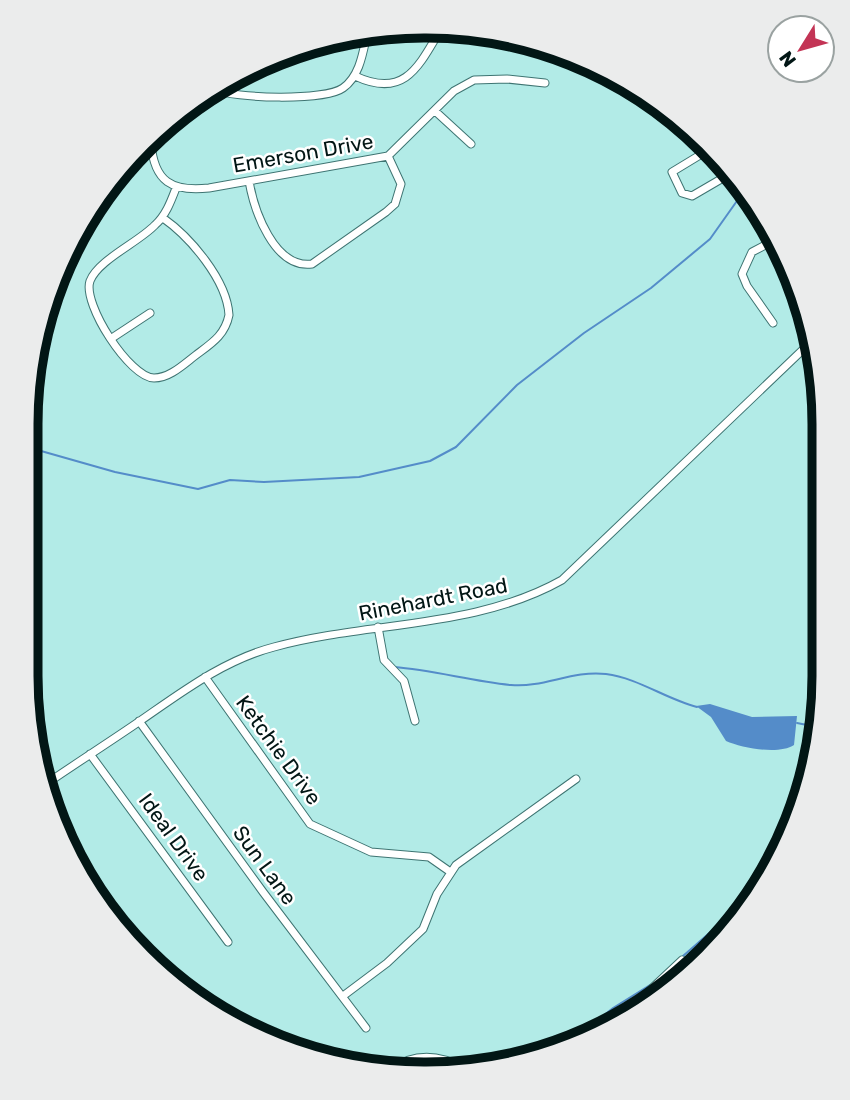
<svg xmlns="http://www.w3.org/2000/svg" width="850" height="1100" font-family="Rubik,sans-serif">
	<rect width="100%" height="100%" fill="#b2ebe7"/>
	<path fill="#548cc9" d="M710 704 752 717 797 716 794 745C779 755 742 748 726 741L711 717 696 706Z"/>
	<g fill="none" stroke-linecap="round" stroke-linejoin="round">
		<path stroke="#548cc9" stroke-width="2" d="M444 37 514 38
			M372 40 396 34
			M328 42 353 39
			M27 447 115 472 198 489 230 480 264 482 359 477 430 461 456 447 517 385 584 333 651 288 710 239 744 191
			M394 667C433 670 471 681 511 685 544 688 572 670 606 674 638 678 666 699 697 707
			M797 723 807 725 817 742
			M683 956 722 922 764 860 788 833
			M566 1046 613 1008 650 985"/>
		<defs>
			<path id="minor" d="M355 76C402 98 417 70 438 34
				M214 89C234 99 325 101 343 88 360 76 363 52 367 34
				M435 111 471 144
				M151 143C154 182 172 192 209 188L388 156 454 91 474 80 507 79 545 83
				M705 152 672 172 682 193 692 196 728 175
				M249 181C254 210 274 269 312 264L386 212 395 204 401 184 388 156
				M163 218C190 237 227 280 229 315 225 335 212 343 196 355 184 364 170 378 154 378 130 378 82 304 90 281 98 260 139 242 155 225 166 215 171 201 176 188
				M773 323 747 286 742 274 752 252 775 240
				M112 338 150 313
				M378 627 384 660 404 681 415 721
				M205 677 310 824 371 852 429 857 449 871
				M139 721 263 892 366 1028
				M90 754 228 942
				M43 786C75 764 108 743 140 721 182 692 224 660 274 647 369 621 475 629 562 580L813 340
				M343 996 387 963 423 929 437 894 456 865 576 779
				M616 1022 682 960
				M392 1069C413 1053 440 1054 462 1068"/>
		</defs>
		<use href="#minor" stroke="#3e7472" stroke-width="9"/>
		<use href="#minor" stroke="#fff" stroke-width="7"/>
	</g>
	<g text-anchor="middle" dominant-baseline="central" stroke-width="5" stroke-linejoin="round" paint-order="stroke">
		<g font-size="21" fill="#021615" stroke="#fff">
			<text transform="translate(303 153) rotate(-10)">Emerson Drive</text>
			<text transform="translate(433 599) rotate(-11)">Rinehardt Road</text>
			<text transform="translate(279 750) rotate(54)">Ketchie Drive</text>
			<text transform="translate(174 837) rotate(54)">Ideal Drive</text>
			<text transform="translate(265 865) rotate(54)">Sun Lane</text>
		</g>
	</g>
	<path d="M0 0H850V1100H0ZM424 38H426A386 386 0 0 1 812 424V676A386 386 0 0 1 426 1062H424A386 386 0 0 1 38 676V424A386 386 0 0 1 424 38Z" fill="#ebecec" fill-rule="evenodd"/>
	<path fill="none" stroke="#021615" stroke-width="9" d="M424 38H426A386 386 0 0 1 812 424V676A386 386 0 0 1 426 1062H424A386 386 0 0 1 38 676V424A386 386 0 0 1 424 38Z"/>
	<g transform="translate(801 49) rotate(233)"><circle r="33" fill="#ffffff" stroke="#9aa2a1" stroke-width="2"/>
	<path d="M0-5L12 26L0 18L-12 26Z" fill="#c33455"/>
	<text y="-10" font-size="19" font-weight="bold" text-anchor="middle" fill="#021615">N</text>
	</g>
</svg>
